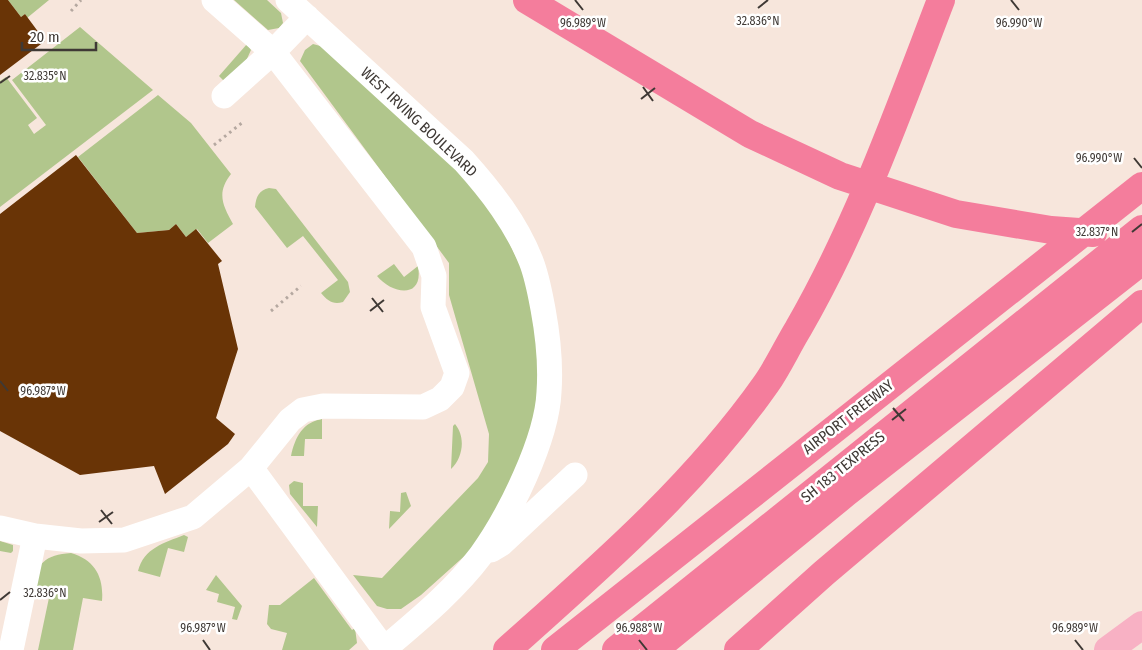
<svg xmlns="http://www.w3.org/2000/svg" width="1142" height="650" font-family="'Fira Sans Condensed',sans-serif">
	<rect width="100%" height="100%" fill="#f7e6dc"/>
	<path fill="#b1c68c" d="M8 0H49L27 18 25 14 21 17Z
		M234 0H267L281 13 283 23 279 28 268 30Z
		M80 27 153 90 0 207V81L6 77 37 118 28 125 34 134 46 125 12 80Z
		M247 44 251 50 246 61 226 83 219 76Z
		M313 44 324 47 458 164 493 210 521 267 538 316V409L518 469 495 516 469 552 421 595 401 609H387L377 606 353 575 382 578 478 478 488 462 489 434 449 295V263L300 61 305 50Z
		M158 95 191 123 231 174C216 193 223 206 233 224L208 243 197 229 186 237 176 224 169 230 137 233 78 157Z
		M269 188 276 189 348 282 350 292 343 302C333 305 328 301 321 293L338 280 303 236 287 248 255 207C256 197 259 190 269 188Z
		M394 264 404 277 418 266C424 299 393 295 377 276Z
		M322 419V439H305L304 456H291C295 437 303 422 322 419Z
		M455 424C466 437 463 458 451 469L453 426Z
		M294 481 303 483V506H318L317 527 290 494 289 485Z
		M406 492 411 506 389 529 390 511 400 512 401 493Z
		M184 535 188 537 184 552 168 548 160 577 138 571C144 548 164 543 184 535Z
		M0 541 13 545V551L11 553 0 551Z
		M71 553C95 560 104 577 102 601L83 598 73 650H38L50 593 31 588C37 563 45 555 71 553Z
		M216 575 242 606 237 620 232 619 235 607 217 602 219 594 206 590Z
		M314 578 352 630 355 628 357 643 349 650H282L287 633 271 629 267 624 269 605H280Z"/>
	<path fill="#693406" d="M0 0H8L21 17 25 14 45 41 0 75Z
		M76 155 137 233 169 230 176 224 186 237 196 229 222 261 218 264 238 349 216 418 235 434 228 444 165 494 154 466 80 475 0 431V214Z"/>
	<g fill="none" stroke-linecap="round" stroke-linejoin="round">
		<path stroke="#b5a8a0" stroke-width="3" stroke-dasharray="2.5 4" stroke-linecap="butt" d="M71 11 81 0
			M214 145 243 122
			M271 311 301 286"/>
		<path stroke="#fff" stroke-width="25" d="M288 0 464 161C491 191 516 223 531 261 537 276 540 293 543 309 548 336 551 364 549 392 547 440 509 516 481 555 454 591 417 621 383 650
			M224 96 273 52 307 17
			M251 468 384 649
			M0 528 35 536 81 541 124 540 193 517 251 468 290 420 303 410 323 406 423 407 440 399 452 387 457 373 433 307 434 276 424 247 273 52 214 0
			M491 550 501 544 575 475
			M11 650 35 536"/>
		<path stroke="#f8b1c4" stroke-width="28" d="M1108 650 1142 625"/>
		<path stroke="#f47d9c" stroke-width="28" d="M527 0 750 134 840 176 956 214 1051 230 1093 233
			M507 650C599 568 694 486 766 384 778 367 787 347 798 329 858 225 898 112 941 0
			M555 650 1142 186
			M616 650 1142 229
			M654 650 846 493 1142 261
			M738 650 824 573 1142 304"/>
	</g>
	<path fill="none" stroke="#3f3935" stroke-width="2" d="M575 0 583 10M1011 0 1019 10M758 8 768 0M0 83 10 76M643 87 653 101M641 99 655 88M1134 158 1142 168M1132 232 1142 224M372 298 383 312M370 311 384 300M0 381 8 391M893 408 904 421M892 420 906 409M101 510 112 524M99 522 113 512M0 600 10 592M203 640 210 650M639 640 647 650M1075 640 1083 650"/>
	<g text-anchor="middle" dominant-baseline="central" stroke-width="5" stroke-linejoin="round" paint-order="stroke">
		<g font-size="15" fill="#3f3935" stroke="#fff">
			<text transform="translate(419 122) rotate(43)">WEST IRVING BOULEVARD</text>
			<text transform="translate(848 417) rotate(-38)">AIRPORT FREEWAY</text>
			<text transform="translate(843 467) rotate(-39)">SH 183 TEXPRESS</text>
		</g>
	</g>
	<g font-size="12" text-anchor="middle" fill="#3f3935" stroke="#fff" stroke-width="5" stroke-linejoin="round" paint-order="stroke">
		<text x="758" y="25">32.836°N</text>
		<text x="1019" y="27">96.990°W</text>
		<text x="583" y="27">96.989°W</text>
		<text x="45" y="80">32.835°N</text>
		<text x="1099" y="162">96.990°W</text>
		<text x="1097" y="236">32.837°N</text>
		<text x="43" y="395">96.987°W</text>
		<text x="45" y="597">32.836°N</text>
		<text x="203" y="632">96.987°W</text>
		<text x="639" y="632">96.988°W</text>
		<text x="1075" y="632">96.989°W</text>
	</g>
	<path d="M22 42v8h74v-8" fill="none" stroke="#3f3935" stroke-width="2.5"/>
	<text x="30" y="42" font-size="15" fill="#3f3935" stroke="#ffffff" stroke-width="4" paint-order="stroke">20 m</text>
</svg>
